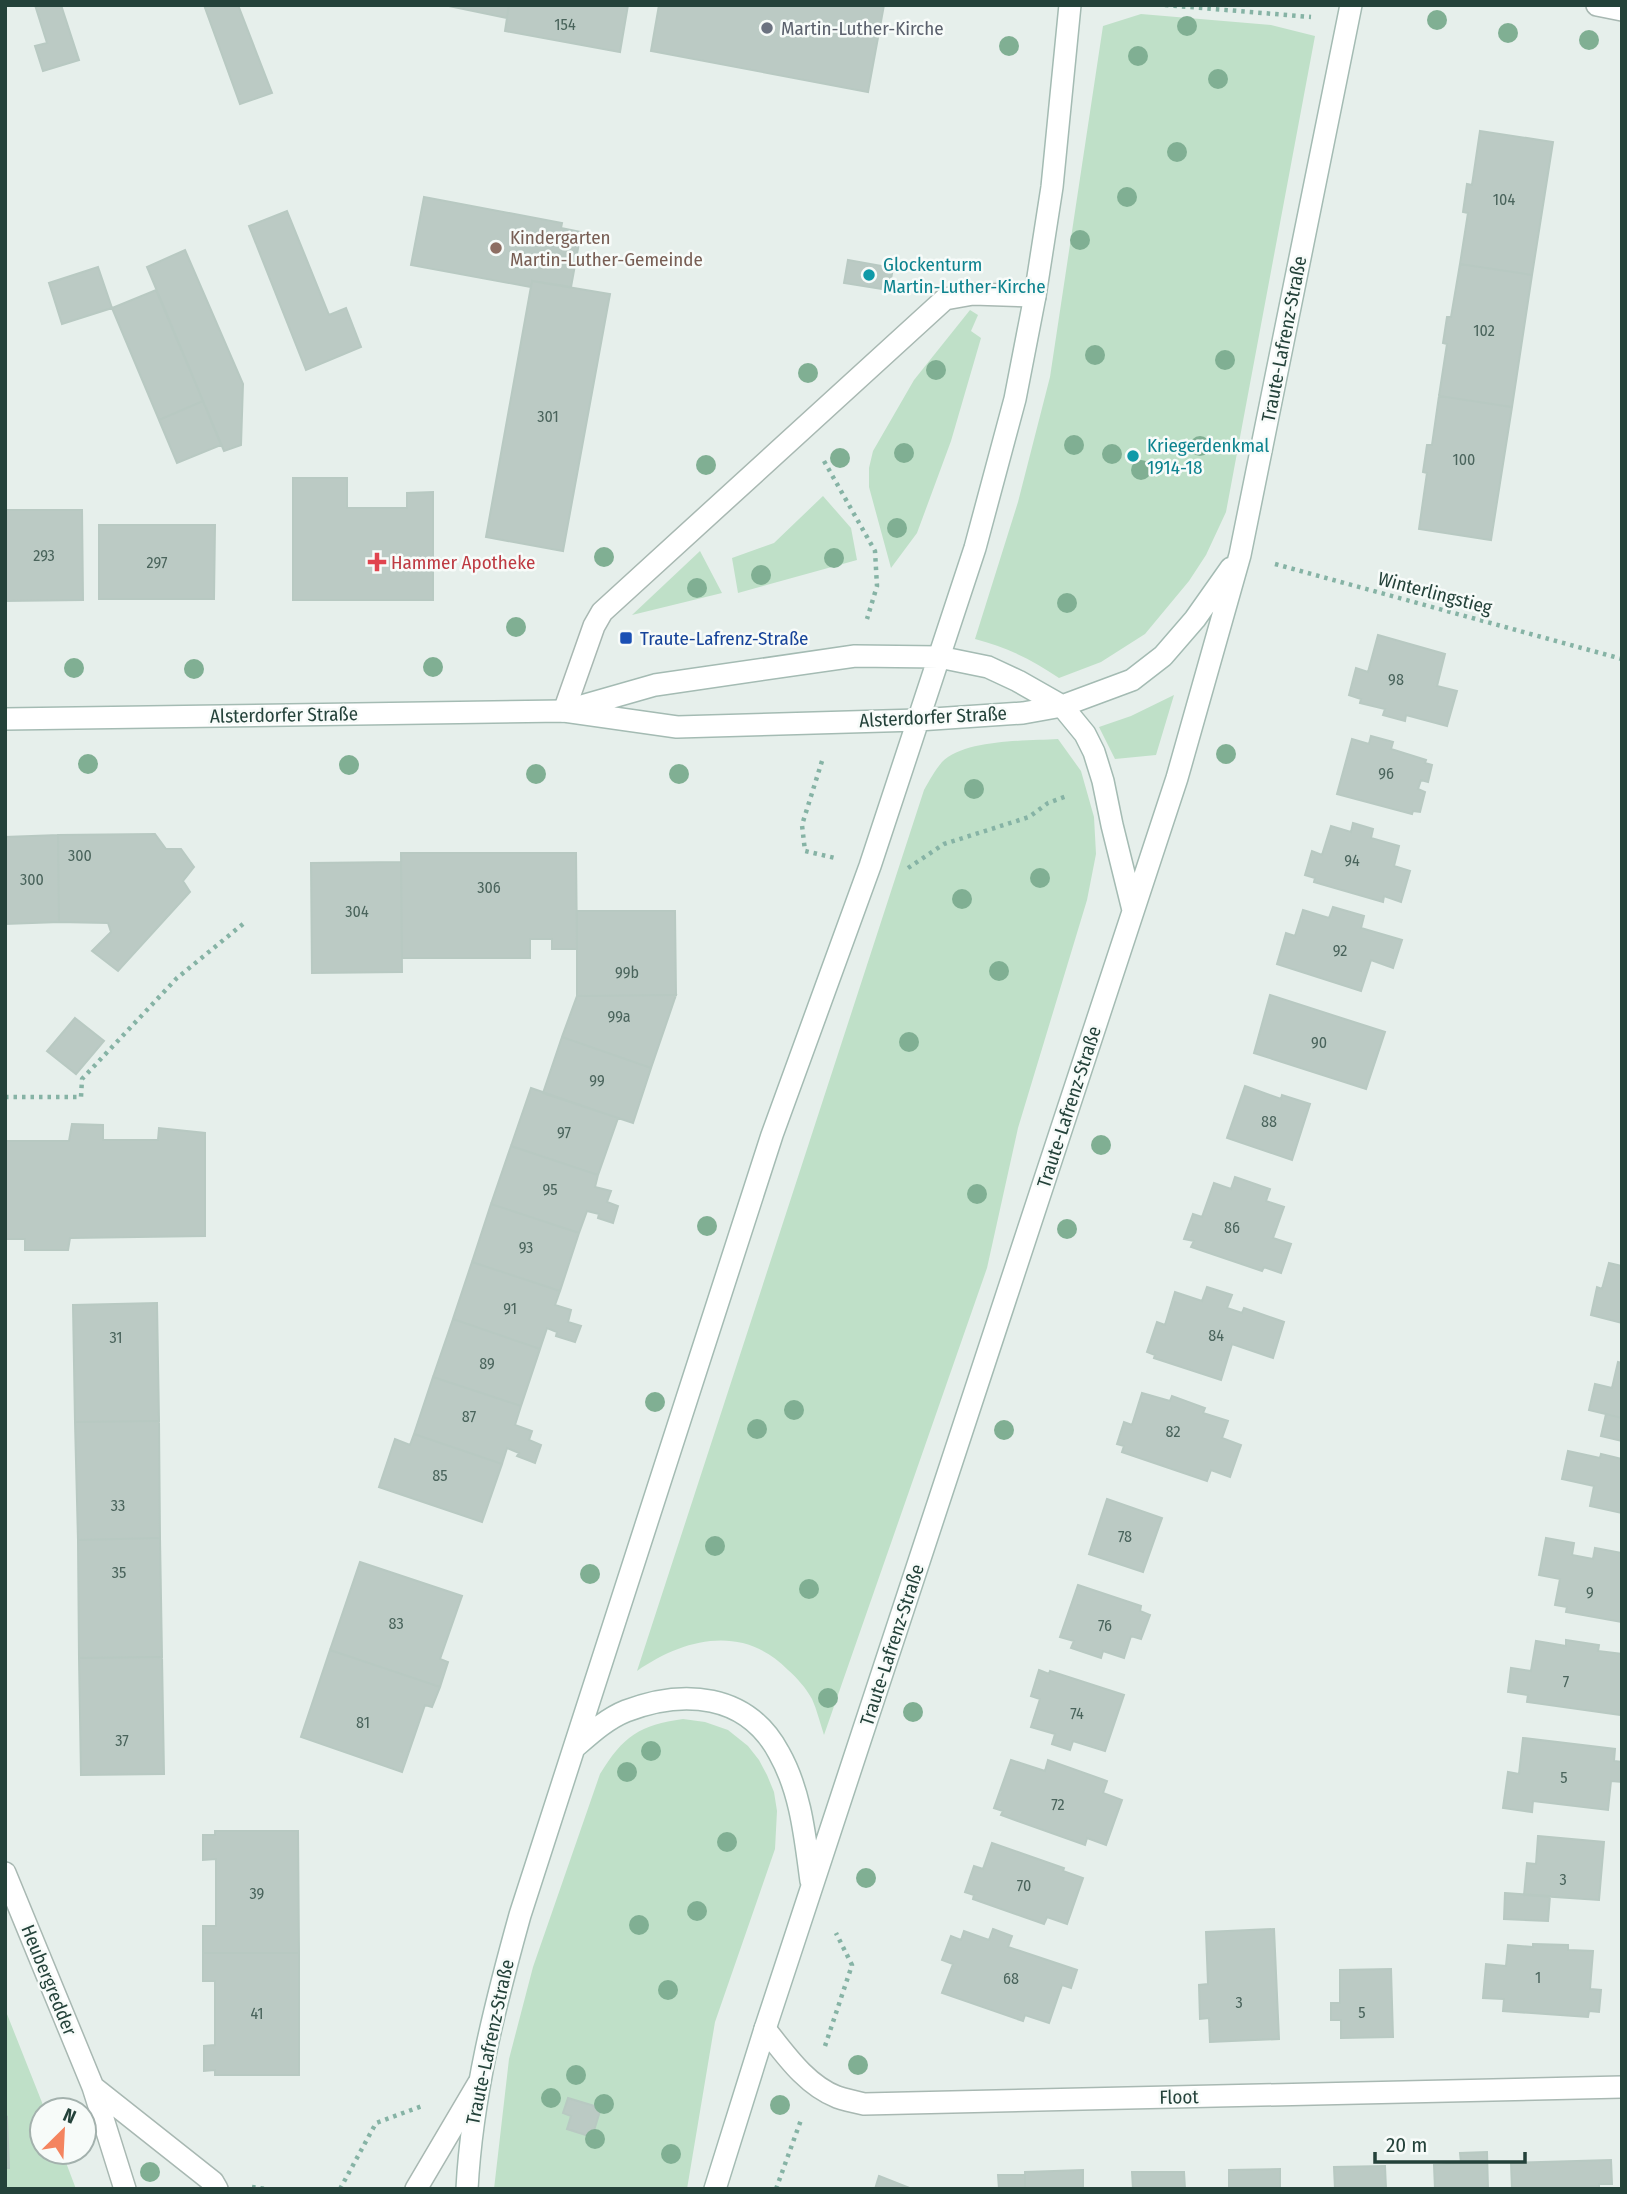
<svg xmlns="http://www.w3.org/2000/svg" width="1627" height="2194" font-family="'Fira Sans Condensed',sans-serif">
	<rect width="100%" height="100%" fill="#e6efeb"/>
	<path fill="#bfe0c8" d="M1141 14 1271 25 1315 36 1226 512 1206 555 1189 581 1145 634 1101 662 1059 678C1033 660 1006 647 975 639L1018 502 1050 377 1103 26Z
		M970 310 978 315 971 331 981 338 951 441 917 533 891 568 869 487V468L873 451 914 380Z
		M823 496 851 528 857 560 738 593 732 558 774 543Z
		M700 551 722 593 632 615Z
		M1174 695 1156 755 1115 759 1099 727 1131 716Z
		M1058 739 1081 771 1094 817 1096 854 1087 900 1018 1128 987 1268 824 1735C820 1723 817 1710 812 1699 806 1688 797 1678 788 1670 743 1624 685 1638 637 1671L924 790C929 781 935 770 942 762 965 739 1026 741 1058 739Z
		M683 1719 705 1722 728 1730 748 1746 759 1760 767 1775 774 1792 777 1811 775 1849 715 2022 687 2189H494L509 2059 533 1967 600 1774C623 1736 640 1725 683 1719Z
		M5 2009 45 2110H42V2152H62L76 2189H5Z"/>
	<path fill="#bbcac4" stroke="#b8c9c2" stroke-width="2" d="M35 5H61L79 60 43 71 35 46 47 43Z
		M204 5H238L272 93 240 104Z
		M444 5H509L507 18Z
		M509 5H628L620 52 505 31Z
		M659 5H884L868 92 651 51Z
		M1480 131 1553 142 1532 275 1460 264 1468 213 1463 212 1467 184 1472 185Z
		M424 197 562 223 561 228 581 232 571 287 532 281 531 287 411 265Z
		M287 211 329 315 346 308 361 347 306 370 249 226Z
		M185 250 243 384 241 445 224 451 147 267Z
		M848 260 893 268 889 290 844 283Z
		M1460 264 1532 275 1512 407 1439 396 1447 344 1443 343 1447 317H1451Z
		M98 267 112 308 62 324 49 283Z
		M532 281 610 294 563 551 486 537Z
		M156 290 203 401 159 420 112 308Z
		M1439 396 1512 407 1491 540 1419 529 1427 473 1423 472 1427 445H1432Z
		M203 401 221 445 177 463 159 420Z
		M293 478H347V508H407V493L433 492V600H293Z
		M5 510H82L83 600 5 601Z
		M99 525H215L214 599H99Z
		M1378 635 1445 654 1437 686 1457 691 1447 726 1406 715 1405 721 1383 715 1385 709 1360 703 1361 699 1349 695 1356 668 1368 672Z
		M1371 736 1393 742 1391 749 1426 760 1425 763 1432 765 1428 782 1421 780 1418 789 1425 792 1420 812 1413 811 1412 814 1337 794 1352 739 1369 744Z
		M1353 823 1373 829 1371 838 1399 846 1394 866 1410 871 1401 902 1384 896 1383 902 1314 882 1315 878 1305 875 1312 851 1322 855 1331 826 1351 832Z
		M155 834 166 849H181L194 867 183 881 190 892 118 971 92 951 111 932 108 923 59 922 58 835Z
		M58 835 59 922 5 924V837Z
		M401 853H576L577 949H552V939H530V958H402Z
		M401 862 402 972 312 973 311 863Z
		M1333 907 1364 916 1361 928 1402 940 1393 968 1371 960 1361 991 1277 964 1286 933 1295 936 1303 910 1329 918Z
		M577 911H675L676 995 577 996Z
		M676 995 651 1068 562 1037 577 996Z
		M1270 995 1385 1032 1366 1089 1254 1053Z
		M75 1018 104 1041 76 1074 47 1051Z
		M562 1037 651 1068 633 1123 543 1093Z
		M1245 1086 1281 1099 1282 1095 1310 1104 1292 1160 1227 1138Z
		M531 1088 618 1118 598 1175 511 1146Z
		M72 1124 103 1125V1140H158L159 1128 205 1133V1236L70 1238 68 1250H25V1239H5V1141H69Z
		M511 1146 598 1175 595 1187 611 1191 607 1202 618 1206 613 1223 598 1218 599 1214 587 1211 579 1233 491 1204Z
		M1235 1177 1270 1189 1266 1201 1284 1207 1273 1238 1291 1244 1281 1273 1264 1267 1262 1271 1191 1247 1194 1241 1184 1239 1193 1214 1202 1217 1214 1183 1231 1189Z
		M491 1204 579 1233 560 1291 472 1262Z
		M472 1262 560 1291 555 1305 571 1310 568 1322 581 1326 575 1342 556 1336 557 1332 547 1328 540 1349 453 1319Z
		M1609 1263 1622 1266V1323L1591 1315 1597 1287 1602 1289Z
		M1207 1287 1232 1295 1227 1308 1242 1313 1244 1308 1284 1322 1273 1358 1232 1344 1221 1380 1154 1358 1155 1355 1147 1352 1157 1322 1165 1325 1175 1292 1202 1301Z
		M157 1303 159 1421 75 1422 73 1305Z
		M453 1319 540 1349 521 1406 433 1377Z
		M1618 1362 1622 1363V1418L1589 1410 1595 1384 1612 1388Z
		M433 1377 521 1406 515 1425 532 1431 529 1440 541 1445 535 1463 517 1456 519 1453 507 1448 502 1464 414 1434Z
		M1142 1393 1170 1401 1172 1396 1205 1408 1203 1413 1228 1421 1222 1438 1241 1445 1230 1477 1211 1470 1207 1481 1122 1452 1124 1446 1117 1444 1124 1422 1132 1425Z
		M1606 1414 1622 1418V1441L1601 1436Z
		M159 1421 160 1538 78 1540 75 1422Z
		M414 1434 502 1464 482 1522 379 1487 395 1439 410 1445Z
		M1568 1451 1600 1458 1601 1454 1622 1459V1513L1590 1506 1594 1486 1562 1479Z
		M1107 1499 1162 1518 1143 1572 1089 1554Z
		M160 1538 162 1657 79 1658 78 1540Z
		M1546 1538 1574 1543 1572 1555 1593 1559 1595 1548 1622 1553V1622L1566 1612 1567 1607 1555 1605 1560 1579 1539 1575Z
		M360 1562 462 1596 440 1659 448 1662 440 1687 330 1650Z
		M1078 1585 1141 1606 1140 1611 1150 1615 1141 1639 1131 1636 1124 1658 1103 1651 1101 1658 1071 1648 1074 1641 1060 1637Z
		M1566 1640 1599 1645 1598 1651 1622 1654 1621 1715 1527 1702 1528 1695 1508 1692 1511 1668 1531 1671 1536 1641 1566 1646Z
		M330 1650 440 1687 432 1707 425 1705 402 1772 301 1737Z
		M162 1657 164 1774 81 1775 79 1658Z
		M1039 1670 1049 1674 1050 1671 1124 1695 1105 1751 1073 1741 1070 1750 1052 1744 1055 1734 1031 1727 1040 1699 1031 1696Z
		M1523 1738 1615 1749 1614 1761 1622 1762V1782L1611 1781 1608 1810 1533 1801 1532 1812 1503 1808 1508 1772 1519 1774Z
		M1011 1760 1045 1771 1048 1760 1107 1781 1103 1793 1122 1800 1106 1845 1087 1838 1085 1845 1001 1815 1003 1811 994 1808Z
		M215 1831H298L299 1953H203V1926H216V1859L203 1860V1835H215Z
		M1538 1836 1604 1842 1599 1900 1524 1895 1527 1863 1536 1864Z
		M992 1843 1064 1868 1063 1871 1083 1878 1067 1924 1047 1917 1044 1924 973 1899 974 1895 965 1892 974 1866 983 1869Z
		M1505 1893 1550 1896 1548 1921 1504 1919Z
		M993 1929 1012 1936 1008 1947 1077 1970 1071 1988 1062 1985 1049 2023 1025 2015 1023 2021 942 1993 953 1964 942 1960 951 1936 961 1940 964 1931 989 1940Z
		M1274 1929 1279 2039 1210 2042 1209 2018 1200 2019 1199 1985 1208 1984 1206 1932Z
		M1533 1944 1568 1945V1950L1593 1951 1590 1989 1601 1990 1599 2012 1589 2011 1588 2017 1503 2011 1504 1999 1483 1998 1486 1964 1506 1966 1508 1945 1533 1947Z
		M203 1953H299V2075H215V2070L204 2071V2046L215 2045V1981H203Z
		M1391 1969 1393 2037 1341 2038V2020H1331V2003H1340V1970Z
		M568 2098 601 2108 592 2137 567 2129 571 2116 563 2113Z
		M7 2117 9 2168H5V2118Z
		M1487 2152 1488 2189H1435L1434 2165 1461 2163 1460 2153Z
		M1611 2160 1612 2184H1599V2189H1512L1511 2163Z
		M1385 2166 1386 2189H1335L1334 2167Z
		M1280 2169V2189H1229V2170Z
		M1083 2170V2189H1025V2172Z
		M1132 2172H1184L1185 2189H1133Z
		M998 2175H1025V2189H999Z
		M879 2176 912 2189H875Z"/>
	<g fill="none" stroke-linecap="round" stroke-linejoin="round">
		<defs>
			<path id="lane" d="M416 2189 478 2084"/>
			<path id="street" d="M1597 5 1622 10
				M564 711 594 626 602 612 945 299 973 294 1035 296
				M5 1873 93 2087 125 2189
				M765 2029C785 2054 806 2085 837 2097 846 2100 855 2102 864 2104L1622 2087
				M93 2087 213 2182 217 2189"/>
			<path id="secondary" d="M571 709 655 685 855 656 939 657 988 667 1018 681 1062 706 1085 734 1094 752 1103 781 1112 825 1133 910
				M5 719 564 711 677 727 918 720 1023 713 1062 706 1132 680 1163 656 1195 619 1231 568
				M574 1748C589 1735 606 1719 626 1711 683 1689 747 1693 779 1753 801 1792 805 1837 811 1881
				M467 2189C472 2095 495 2005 520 1915L772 1135 870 866 975 548 1015 399 1035 296 1052 187 1070 5
				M715 2189 765 2029 1177 778 1240 555 1351 5"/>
		</defs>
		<use href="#lane" stroke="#a8b8b2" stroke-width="24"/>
		<use href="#street" stroke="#a8b8b2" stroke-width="24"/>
		<use href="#secondary" stroke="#a4bbb3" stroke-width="24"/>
		<path stroke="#86b3a5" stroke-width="4.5" stroke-dasharray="3.5 5" stroke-linecap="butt" d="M1165 5 1311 17
			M824 461 875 551 877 586 867 619
			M1275 564 1622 659
			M822 761 802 825 805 851 835 858
			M908 868 944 844 1029 817 1048 803 1067 796
			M5 1097H81L82 1079 177 978 243 924
			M825 2046 852 1965 836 1933
			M252 2187 265 2189
			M340 2189 376 2123 422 2106
			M776 2189 801 2120"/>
		<use href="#lane" stroke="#fff" stroke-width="21"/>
		<use href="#street" stroke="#fff" stroke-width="21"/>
		<use href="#secondary" stroke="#fff" stroke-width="21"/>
	</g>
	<g fill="#80af93">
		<circle cx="1437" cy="20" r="10"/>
		<circle cx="1187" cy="26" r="10"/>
		<circle cx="1508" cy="33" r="10"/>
		<circle cx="1589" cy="40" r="10"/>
		<circle cx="1009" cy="46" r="10"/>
		<circle cx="1138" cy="56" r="10"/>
		<circle cx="1218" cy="79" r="10"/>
		<circle cx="1177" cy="152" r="10"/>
		<circle cx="1127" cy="197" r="10"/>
		<circle cx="1080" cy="240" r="10"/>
		<circle cx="1095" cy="355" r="10"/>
		<circle cx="1225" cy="360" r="10"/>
		<circle cx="936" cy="370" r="10"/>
		<circle cx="808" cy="373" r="10"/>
		<circle cx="1074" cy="445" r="10"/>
		<circle cx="1200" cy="446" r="10"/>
		<circle cx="904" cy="453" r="10"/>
		<circle cx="1112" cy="454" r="10"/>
		<circle cx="840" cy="458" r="10"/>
		<circle cx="706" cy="465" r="10"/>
		<circle cx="1141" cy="470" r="10"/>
		<circle cx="897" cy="528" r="10"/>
		<circle cx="604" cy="557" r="10"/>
		<circle cx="834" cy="558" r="10"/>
		<circle cx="761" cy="575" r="10"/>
		<circle cx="697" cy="588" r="10"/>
		<circle cx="1067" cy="603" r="10"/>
		<circle cx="516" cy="627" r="10"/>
		<circle cx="433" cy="667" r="10"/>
		<circle cx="74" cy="668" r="10"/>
		<circle cx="194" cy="669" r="10"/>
		<circle cx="1226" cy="754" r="10"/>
		<circle cx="88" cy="764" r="10"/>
		<circle cx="349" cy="765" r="10"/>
		<circle cx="536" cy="774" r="10"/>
		<circle cx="679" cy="774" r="10"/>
		<circle cx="974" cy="789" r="10"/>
		<circle cx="1040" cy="878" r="10"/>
		<circle cx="962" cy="899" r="10"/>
		<circle cx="999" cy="971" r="10"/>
		<circle cx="909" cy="1042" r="10"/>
		<circle cx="1101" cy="1145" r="10"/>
		<circle cx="977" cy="1194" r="10"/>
		<circle cx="707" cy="1226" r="10"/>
		<circle cx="1067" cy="1229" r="10"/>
		<circle cx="655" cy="1402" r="10"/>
		<circle cx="794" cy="1410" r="10"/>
		<circle cx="757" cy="1429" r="10"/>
		<circle cx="1004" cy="1430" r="10"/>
		<circle cx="715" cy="1546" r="10"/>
		<circle cx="590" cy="1574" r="10"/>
		<circle cx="809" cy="1589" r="10"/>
		<circle cx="828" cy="1698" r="10"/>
		<circle cx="913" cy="1712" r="10"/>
		<circle cx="651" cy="1751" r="10"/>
		<circle cx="627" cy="1772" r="10"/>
		<circle cx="727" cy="1842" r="10"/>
		<circle cx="866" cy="1878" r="10"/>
		<circle cx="697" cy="1911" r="10"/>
		<circle cx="639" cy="1925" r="10"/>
		<circle cx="668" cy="1990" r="10"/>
		<circle cx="858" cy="2065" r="10"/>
		<circle cx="576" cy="2075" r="10"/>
		<circle cx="551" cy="2098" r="10"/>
		<circle cx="604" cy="2104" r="10"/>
		<circle cx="780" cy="2105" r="10"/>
		<circle cx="595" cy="2139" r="10"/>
		<circle cx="671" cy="2154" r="10"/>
		<circle cx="150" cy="2172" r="10"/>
	</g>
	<circle fill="#6b7280" stroke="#f7fbf9" stroke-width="2.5" cx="767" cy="28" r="7"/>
	<circle fill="#8d6e63" stroke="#f7fbf9" stroke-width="2.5" cx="496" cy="248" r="7"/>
	<g fill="#0f9aa8" stroke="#f7fbf9" stroke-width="2.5">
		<circle cx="869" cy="275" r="7"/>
		<circle cx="1133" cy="456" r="7"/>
	</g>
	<path fill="#e0444e" stroke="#f7fbf9" stroke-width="2.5" d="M373.5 551.5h7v7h7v7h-7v7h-7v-7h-7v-7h7z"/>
	<rect fill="#1a4fb4" stroke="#f7fbf9" stroke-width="2.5" x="619" y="631" width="14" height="14" rx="3.5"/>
	<g text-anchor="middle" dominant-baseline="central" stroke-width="5" stroke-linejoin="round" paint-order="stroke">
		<g font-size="16" fill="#4a645c">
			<text x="565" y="24">154</text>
			<text x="1504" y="199">104</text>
			<text x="1484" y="330">102</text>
			<text x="548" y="416">301</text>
			<text x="1464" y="459">100</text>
			<text x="44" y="555">293</text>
			<text x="157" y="562">297</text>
			<text x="1396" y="679">98</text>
			<text x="1386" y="773">96</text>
			<text x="80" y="855">300</text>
			<text x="1352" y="860">94</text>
			<text x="32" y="879">300</text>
			<text x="489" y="887">306</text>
			<text x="357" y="911">304</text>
			<text x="1340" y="950">92</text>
			<text x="627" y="972">99b</text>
			<text x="619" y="1016">99a</text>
			<text x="1319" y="1042">90</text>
			<text x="597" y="1080">99</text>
			<text x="1269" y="1121">88</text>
			<text x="564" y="1132">97</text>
			<text x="550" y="1189">95</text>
			<text x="1232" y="1227">86</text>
			<text x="526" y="1247">93</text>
			<text x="510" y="1308">91</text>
			<text x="1216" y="1335">84</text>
			<text x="116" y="1337">31</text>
			<text x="487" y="1363">89</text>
			<text x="469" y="1416">87</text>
			<text x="1173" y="1431">82</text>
			<text x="440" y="1475">85</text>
			<text x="118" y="1505">33</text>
			<text x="1125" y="1536">78</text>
			<text x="119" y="1572">35</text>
			<text x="1590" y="1592">9</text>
			<text x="396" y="1623">83</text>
			<text x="1105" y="1625">76</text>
			<text x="1566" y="1681">7</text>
			<text x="1077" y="1713">74</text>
			<text x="363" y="1722">81</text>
			<text x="122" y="1740">37</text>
			<text x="1564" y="1777">5</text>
			<text x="1058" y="1804">72</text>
			<text x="1563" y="1879">3</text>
			<text x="1024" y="1885">70</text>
			<text x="257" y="1893">39</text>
			<text x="1538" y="1977">1</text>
			<text x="1011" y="1978">68</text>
			<text x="1239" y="2002">3</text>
			<text x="1362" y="2012">5</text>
			<text x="257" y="2013">41</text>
		</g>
		<g font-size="19" fill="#5b616d" stroke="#f7fbf9" text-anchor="start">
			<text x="781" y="28">Martin-Luther-Kirche</text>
		</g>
		<g font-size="19" fill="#785e54" stroke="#f7fbf9" text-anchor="start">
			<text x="510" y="237">Kindergarten<tspan x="510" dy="22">Martin-Luther-Gemeinde</tspan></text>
		</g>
		<g font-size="19" fill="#0d838f" stroke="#f7fbf9" text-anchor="start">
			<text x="883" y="264">Glockenturm<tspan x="883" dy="22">Martin-Luther-Kirche</tspan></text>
			<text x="1147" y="445">Kriegerdenkmal<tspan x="1147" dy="22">1914-18</tspan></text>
		</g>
		<g font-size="19" fill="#24423a" stroke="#f7fbf9">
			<text transform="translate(1284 339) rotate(-79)">Traute-Lafrenz-Straße</text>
			<text transform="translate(1435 593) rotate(15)">Winterlingstieg</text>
			<text transform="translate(284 715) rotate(-1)">Alsterdorfer Straße</text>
			<text transform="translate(933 717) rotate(-3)">Alsterdorfer Straße</text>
			<text transform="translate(1069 1107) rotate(-72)">Traute-Lafrenz-Straße</text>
			<text transform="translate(892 1645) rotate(-72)">Traute-Lafrenz-Straße</text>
			<text transform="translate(49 1980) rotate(68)">Heubergredder</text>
			<text transform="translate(490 2042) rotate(-78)">Traute-Lafrenz-Straße</text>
			<text transform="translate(1179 2097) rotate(-1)">Floot</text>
		</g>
		<g font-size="19" fill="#be3a42" stroke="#f7fbf9" text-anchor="start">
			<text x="391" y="562">Hammer Apotheke</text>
		</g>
		<g font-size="19" fill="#164399" stroke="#f7fbf9" text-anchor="start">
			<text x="640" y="638">Traute-Lafrenz-Straße</text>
		</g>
	</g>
	<rect width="1627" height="2194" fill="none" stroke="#24423a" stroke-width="14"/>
	<g transform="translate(63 2131) rotate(24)"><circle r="33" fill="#f7fbf9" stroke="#a3b1ad" stroke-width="2"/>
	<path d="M0-5L12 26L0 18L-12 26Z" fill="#f4845f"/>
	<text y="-10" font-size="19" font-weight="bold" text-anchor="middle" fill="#24423a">N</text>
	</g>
	<path d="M1375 2152v10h150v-10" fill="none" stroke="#24423a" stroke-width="3.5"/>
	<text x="1386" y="2152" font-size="21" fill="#24423a" stroke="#f7fbf9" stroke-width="5" paint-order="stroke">20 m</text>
</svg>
